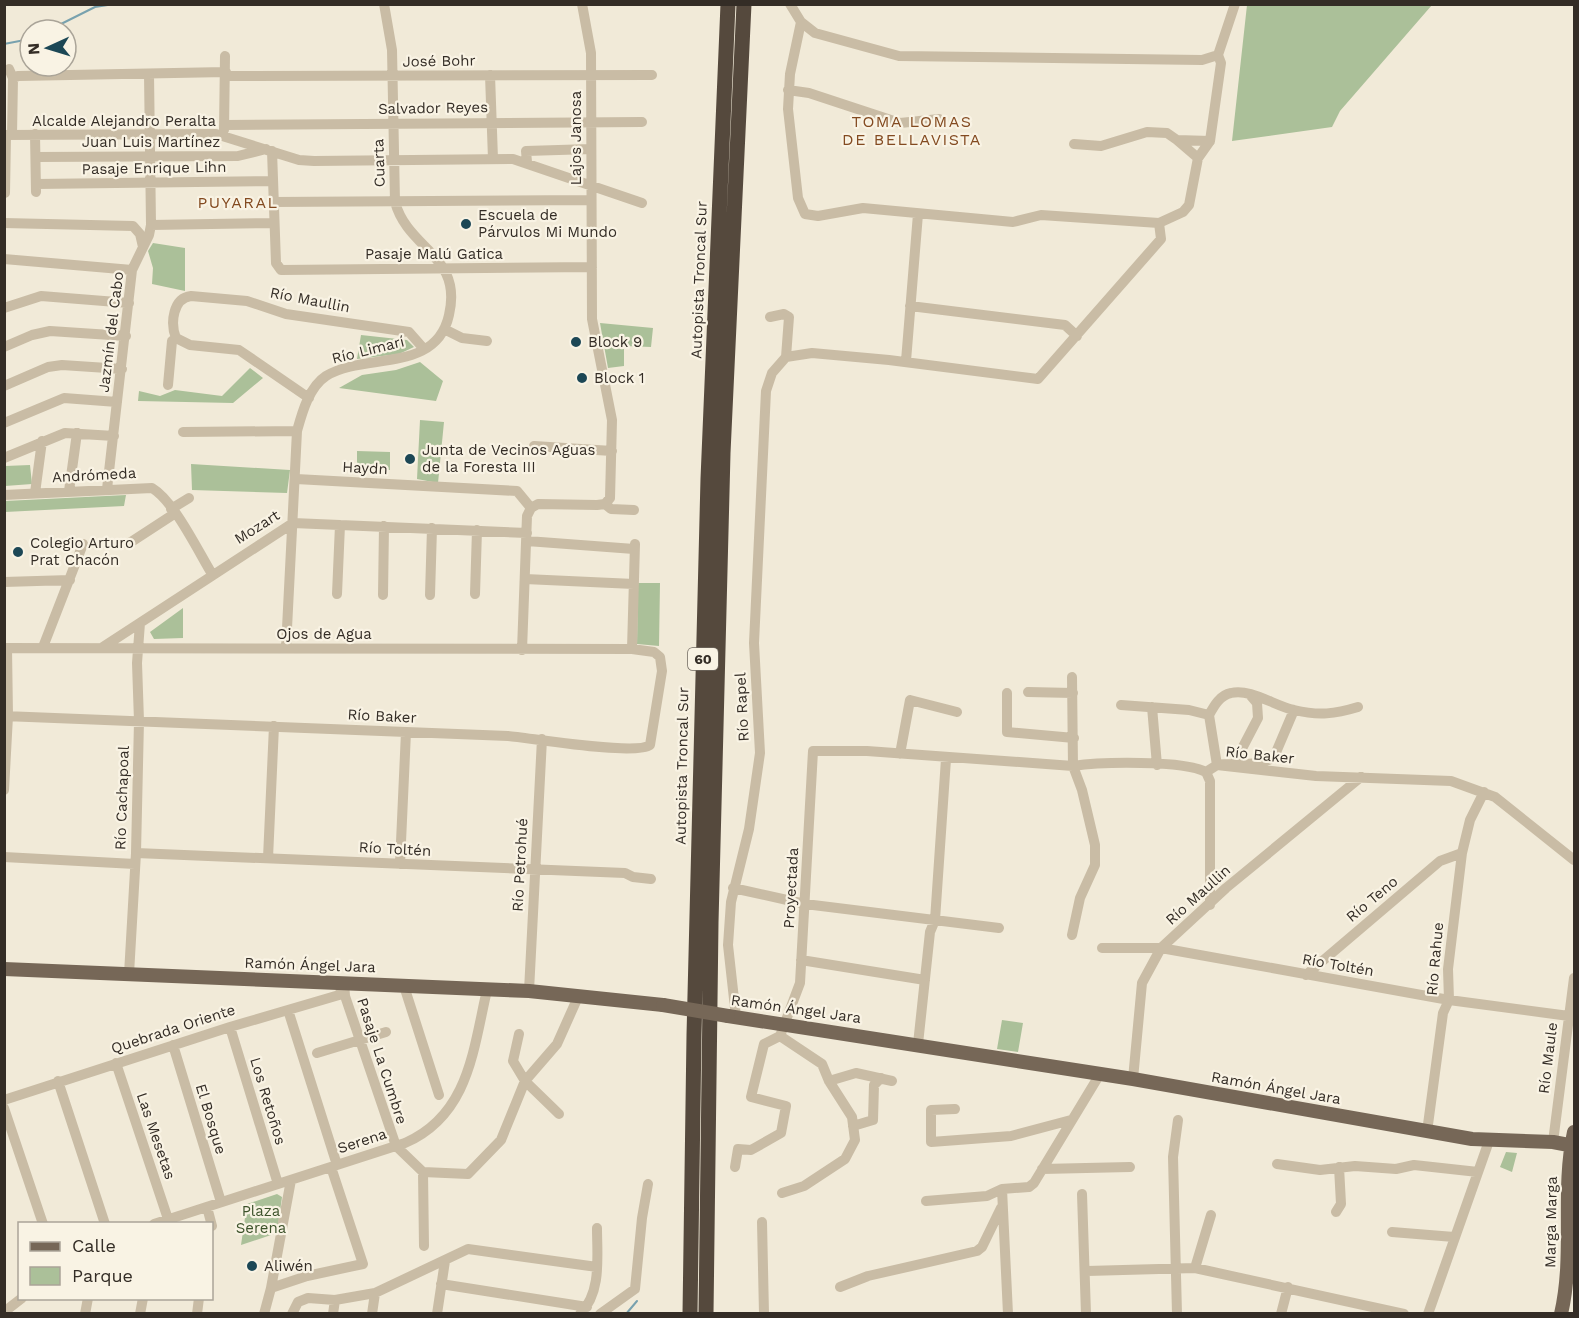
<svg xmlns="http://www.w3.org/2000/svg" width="1579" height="1318" font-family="'Work Sans',sans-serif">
	<rect width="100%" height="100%" fill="#f1ead8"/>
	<path fill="#abc099" d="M1247 5V4L1432 5 1340 111 1332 127 1232 141Z
		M153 243 185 248V291L152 284 153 268 148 251Z
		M600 323 653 328 651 347 624 346V366L608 368Z
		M361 335 407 340 414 347 399 354 357 359Z
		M420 362 443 381 436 401 339 388 362 375 396 370Z
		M250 368 263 378 233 403 138 401 139 391 160 396 175 390 222 396Z
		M420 420 444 422 438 483 417 479Z
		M357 451 390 452V470L357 469Z
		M191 464 290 470 287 493 192 490Z
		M30 465 32 484 5 486V466Z
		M126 495 124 506 5 512V501Z
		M638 583H660L659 646 637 644Z
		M183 608V638L154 639 150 632Z
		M1002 1020 1023 1023 1018 1052 997 1049Z
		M1506 1152 1517 1153 1512 1172 1500 1167Z
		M277 1194 282 1197 277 1233 241 1245 247 1204Z"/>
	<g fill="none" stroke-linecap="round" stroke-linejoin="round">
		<path stroke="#78a1ae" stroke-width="2" d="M49 30 95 7 114 4
			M4 44 30 39
			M626 1314 637 1301"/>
		<path stroke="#c9bca5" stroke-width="10" d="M790 4 801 22 815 33 899 56 1202 60 1218 55 1235 4
			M9 69 13 78 12 135
			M490 75 493 159
			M226 76 652 75
			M13 78 18 76 226 72
			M788 90 809 93 900 123 939 119
			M225 125 642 122
			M224 130 225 56
			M35 134 36 192
			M4 135 216 134 299 160 314 161 513 159 642 203
			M1177 140 1198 158
			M1074 144 1101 146 1147 132 1167 133 1177 140 1210 141 1221 63 1218 55
			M272 151 276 263 281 270 592 267
			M36 157 238 156 266 149
			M527 162 526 151 591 149
			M36 184 273 181
			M5 193 6 135
			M273 202 591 200
			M4 223 133 226 140 234 143 247
			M1159 223 1183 212 1189 205 1198 158 1210 141
			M151 225 274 223
			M4 259 132 270
			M910 306 1065 325 1077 336
			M4 308 41 296 129 303
			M770 317 784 314 789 317 786 357
			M446 330 462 338 487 341
			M176 338C170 323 173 298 191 296L247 301 286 314 409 332 424 349
			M176 338 190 345 239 350 309 398
			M4 347 32 335 50 331 126 336
			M906 361 918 214
			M168 385 172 341 176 338
			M4 386 48 367 62 365 122 369
			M4 423 64 398 117 402
			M183 432 297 431
			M534 446 612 451
			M4 458 65 433 114 436
			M296 479 517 491 531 508
			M107 489 132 270 149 235 151 225 149 74
			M69 491 77 433
			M35 493 42 441
			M4 495 152 488C174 501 198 551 212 574
			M605 504 611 509 634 510
			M531 508 538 504 597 505 605 504 610 498 612 420 592 319 591 53 582 4
			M171 509 189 498
			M527 541 634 549
			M128 544 174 514
			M525 579 634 584
			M4 582 70 580
			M337 594 340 525
			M475 594 477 530
			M383 595 384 526
			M430 595 432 528
			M43 647 83 544
			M103 647 293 523 527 533
			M4 648 632 649 654 652 660 657 662 671 650 745C635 756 531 738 508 736L4 716
			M286 648 297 431C302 413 309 387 326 376 365 352 436 374 449 315 463 255 408 250 395 202L392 50 384 4
			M632 649 635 544
			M522 650 527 516 531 508
			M1028 692 1073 693
			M1007 693V732L1074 738
			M1121 705 1189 710 1209 715
			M1152 707 1157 765
			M1294 710 1274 757C1258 768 1234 762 1217 765L1209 715C1214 706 1220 695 1231 693 1250 688 1275 706 1294 710 1319 716 1335 714 1358 707
			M900 754 910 700 957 712
			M1235 762 1258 718 1257 703 1251 696
			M1206 772 1210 781V905
			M4 790 8 716 7 648
			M136 853 625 873 633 877 651 879
			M4 857 135 864
			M268 858 274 726
			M400 864 406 732
			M733 888 805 904 999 928
			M1072 935 1080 898 1095 865V845L1082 790 1073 766 1072 677
			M1102 948H1161L1449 1000 1569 1016
			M801 960 925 980
			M129 974 136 853 139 721 137 663 140 623
			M1306 975 1440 861 1462 853
			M344 983 345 996 396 1146 423 1172 468 1174 501 1140 525 1081 557 1044 578 997
			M404 986 439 1095
			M529 991 542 739
			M288 1010 337 1165
			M736 1017 728 945 731 902 749 829 760 753 754 643 766 391 772 373 786 357 812 353 889 360 1038 379 1161 239 1159 223 1041 215 1013 222 863 208 818 216 805 214 798 198 788 109 790 74 801 22
			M230 1027 278 1184
			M519 1034 513 1061 525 1081 559 1114
			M918 1044 930 932 935 920 946 759
			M173 1045 221 1202
			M317 1053 386 1032
			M116 1063 168 1219
			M1133 1079 1142 983 1161 948 1226 888 1361 777
			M58 1081 105 1224
			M829 1081 856 1073 892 1081
			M4 1100 230 1027 339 995 344 984
			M4 1108 43 1224
			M955 1109 931 1110V1142L1011 1136 1071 1120
			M853 1126 873 1120 874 1085 881 1078
			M1427 1132 1443 1013 1449 1000 1448 969 1462 853 1470 820 1484 792
			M1553 1142 1574 978
			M1277 1164 1320 1170 1355 1166 1396 1169 1414 1165 1478 1172
			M735 1167 738 1149 751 1150 781 1133 786 1106 751 1097 764 1044 780 1036
			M1042 1169 1130 1167
			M423 1172 424 1246
			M782 1193 804 1186 845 1159 855 1140 852 1117 829 1081 822 1064 780 1036 800 983 813 751H867L1073 766C1100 762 1183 760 1206 772L1217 765 1316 776 1451 781 1495 797 1574 860
			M1082 1194 1086 1314
			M926 1201 987 1196 1002 1189
			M207 1207 212 1226
			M1336 1212 1341 1204 1339 1167
			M762 1222 764 1314
			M154 1224 405 1143C469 1115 473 1050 487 990
			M1392 1232 1454 1237
			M1195 1268 1211 1215
			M1087 1271 1195 1268 1404 1314
			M441 1284 587 1307
			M840 1287 868 1276 977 1251 982 1247 1001 1208
			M271 1288 307 1276 363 1264 331 1167
			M4 1312 22 1298
			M85 1314 88 1298
			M140 1314 143 1298
			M197 1314 199 1298
			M264 1314 271 1288 291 1180
			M292 1314 298 1302 308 1298 335 1300 375 1293 468 1249 597 1267
			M333 1314 335 1300
			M372 1314 375 1293
			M437 1314 445 1261
			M580 1314C602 1293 597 1256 597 1228
			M600 1314 635 1289 642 1218 648 1184
			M1008 1314 1002 1189 1029 1187 1034 1183 1100 1074
			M1177 1314 1173 1157 1178 1120
			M1281 1314 1288 1287
			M1428 1314 1489 1141"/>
		<path stroke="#766757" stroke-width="14" d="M4 969 529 991 663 1005
			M728 1016 1133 1079 1472 1139 1553 1142 1574 1146
			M1561 1314C1575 1254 1561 1192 1574 1132"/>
		<path stroke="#55493d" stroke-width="15" d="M690 1314 694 1035 708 479 728 4
			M706 1314 711 923 723 453 744 4"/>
		<path stroke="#766757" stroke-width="14" d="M663 1005 728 1016"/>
	</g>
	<g fill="#1c4755" stroke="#f9f3e4" stroke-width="2">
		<circle cx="466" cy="224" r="6"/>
		<circle cx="576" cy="342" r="6"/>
		<circle cx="582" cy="378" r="6"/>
		<circle cx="410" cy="459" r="6"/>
		<circle cx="18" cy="552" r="6"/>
		<circle cx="252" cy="1266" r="6"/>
	</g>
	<g text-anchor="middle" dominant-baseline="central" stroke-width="4.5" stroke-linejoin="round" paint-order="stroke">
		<rect fill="#f9f3e4" stroke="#6f685f" stroke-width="1.5" x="688" y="648" width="30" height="22" rx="4.5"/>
		<g font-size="14" font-weight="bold" fill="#342d26">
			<text x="703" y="659">60</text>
		</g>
		<g font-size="15" fill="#342d26" stroke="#f9f3e4">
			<text transform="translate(439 61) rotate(-1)">José Bohr</text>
			<text transform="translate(433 108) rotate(-1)">Salvador Reyes</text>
			<text x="124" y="121">Alcalde Alejandro Peralta</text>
			<text transform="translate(576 138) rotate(-90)">Lajos Janosa</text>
			<text x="151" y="142">Juan Luis Martínez</text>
			<text transform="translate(379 163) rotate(-92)">Cuarta</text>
			<text transform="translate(154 168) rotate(-1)">Pasaje Enrique Lihn</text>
			<text x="434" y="254">Pasaje Malú Gatica</text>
			<text transform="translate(699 280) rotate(-88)">Autopista Troncal Sur</text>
			<text transform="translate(310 300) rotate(11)">Río Maullin</text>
			<text transform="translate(111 332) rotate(-83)">Jazmín del Cabo</text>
			<text transform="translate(368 350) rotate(-14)">Río Limarí</text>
			<text transform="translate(365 468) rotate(3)">Haydn</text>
			<text transform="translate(94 475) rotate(-3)">Andrómeda</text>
			<text transform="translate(257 527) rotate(-32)">Mozart</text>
			<text x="324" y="634">Ojos de Agua</text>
			<text transform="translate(742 707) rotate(-93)">Río Rapel</text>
			<text transform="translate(382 716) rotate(3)">Río Baker</text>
			<text transform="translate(1260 755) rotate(6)">Río Baker</text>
			<text transform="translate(682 766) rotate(-89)">Autopista Troncal Sur</text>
			<text transform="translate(122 798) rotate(-88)">Río Cachapoal</text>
			<text transform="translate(395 849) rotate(3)">Río Toltén</text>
			<text transform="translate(520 865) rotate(-87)">Río Petrohué</text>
			<text transform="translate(791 888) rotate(-87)">Proyectada</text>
			<text transform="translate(1198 895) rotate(-42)">Río Maullin</text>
			<text transform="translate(1372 899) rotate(-40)">Río Teno</text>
			<text transform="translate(1435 959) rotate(-85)">Río Rahue</text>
			<text transform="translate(310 965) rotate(2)">Ramón Ángel Jara</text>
			<text transform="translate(1338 965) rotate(10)">Río Toltén</text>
			<text transform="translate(796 1009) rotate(8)">Ramón Ángel Jara</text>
			<text transform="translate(173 1029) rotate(-18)">Quebrada Oriente</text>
			<text transform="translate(1548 1058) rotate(-83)">Río Maule</text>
			<text transform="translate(382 1061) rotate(72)">Pasaje La Cumbre</text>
			<text transform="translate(1276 1088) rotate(10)">Ramón Ángel Jara</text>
			<text transform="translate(268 1101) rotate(73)">Los Retoños</text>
			<text transform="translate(211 1119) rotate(73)">El Bosque</text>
			<text transform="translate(156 1136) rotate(71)">Las Mesetas</text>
			<text transform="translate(362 1141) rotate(-18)">Serena</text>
			<text transform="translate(1551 1222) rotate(-89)">Marga Marga</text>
		</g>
		<g font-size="15" fill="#342d26" stroke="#f9f3e4" text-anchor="start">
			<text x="478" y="215">Escuela de<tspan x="478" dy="17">Párvulos Mi Mundo</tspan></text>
			<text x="588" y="342">Block 9</text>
			<text x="594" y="378">Block 1</text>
			<text x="422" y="450">Junta de Vecinos Aguas<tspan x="422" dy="17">de la Foresta III</tspan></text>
			<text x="30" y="543">Colegio Arturo<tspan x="30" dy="17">Prat Chacón</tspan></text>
			<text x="264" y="1266">Aliwén</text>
		</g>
		<g font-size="15" fill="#3c522a" stroke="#f9f3e4">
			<text x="261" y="1211">Plaza<tspan x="261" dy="17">Serena</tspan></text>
		</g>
		<g font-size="16" letter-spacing="1.5" fill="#834a20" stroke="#f9f3e4">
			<text x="912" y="121">TOMA LOMAS<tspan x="912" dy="18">DE BELLAVISTA</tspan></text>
			<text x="238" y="202">PUYARAL</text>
		</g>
	</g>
	<rect width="1579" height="1318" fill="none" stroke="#342d26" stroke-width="12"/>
	<rect x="18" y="1222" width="195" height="78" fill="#f9f3e4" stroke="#aaa498" stroke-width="1.5"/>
	<rect x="30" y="1242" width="30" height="9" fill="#766757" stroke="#aaa498" stroke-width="1.5"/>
	<text x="72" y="1252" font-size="18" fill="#342d26">Calle</text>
	<rect x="30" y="1267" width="30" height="18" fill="#abc099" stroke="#aaa498" stroke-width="1.5"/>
	<text x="72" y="1282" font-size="18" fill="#342d26">Parque</text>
	<g transform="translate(48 48) rotate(266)"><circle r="28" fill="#f9f3e4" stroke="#aaa498" stroke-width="1.5"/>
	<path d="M0-4.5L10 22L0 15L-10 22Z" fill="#1c4755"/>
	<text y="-9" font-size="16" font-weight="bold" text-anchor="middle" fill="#342d26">N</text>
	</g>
</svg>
